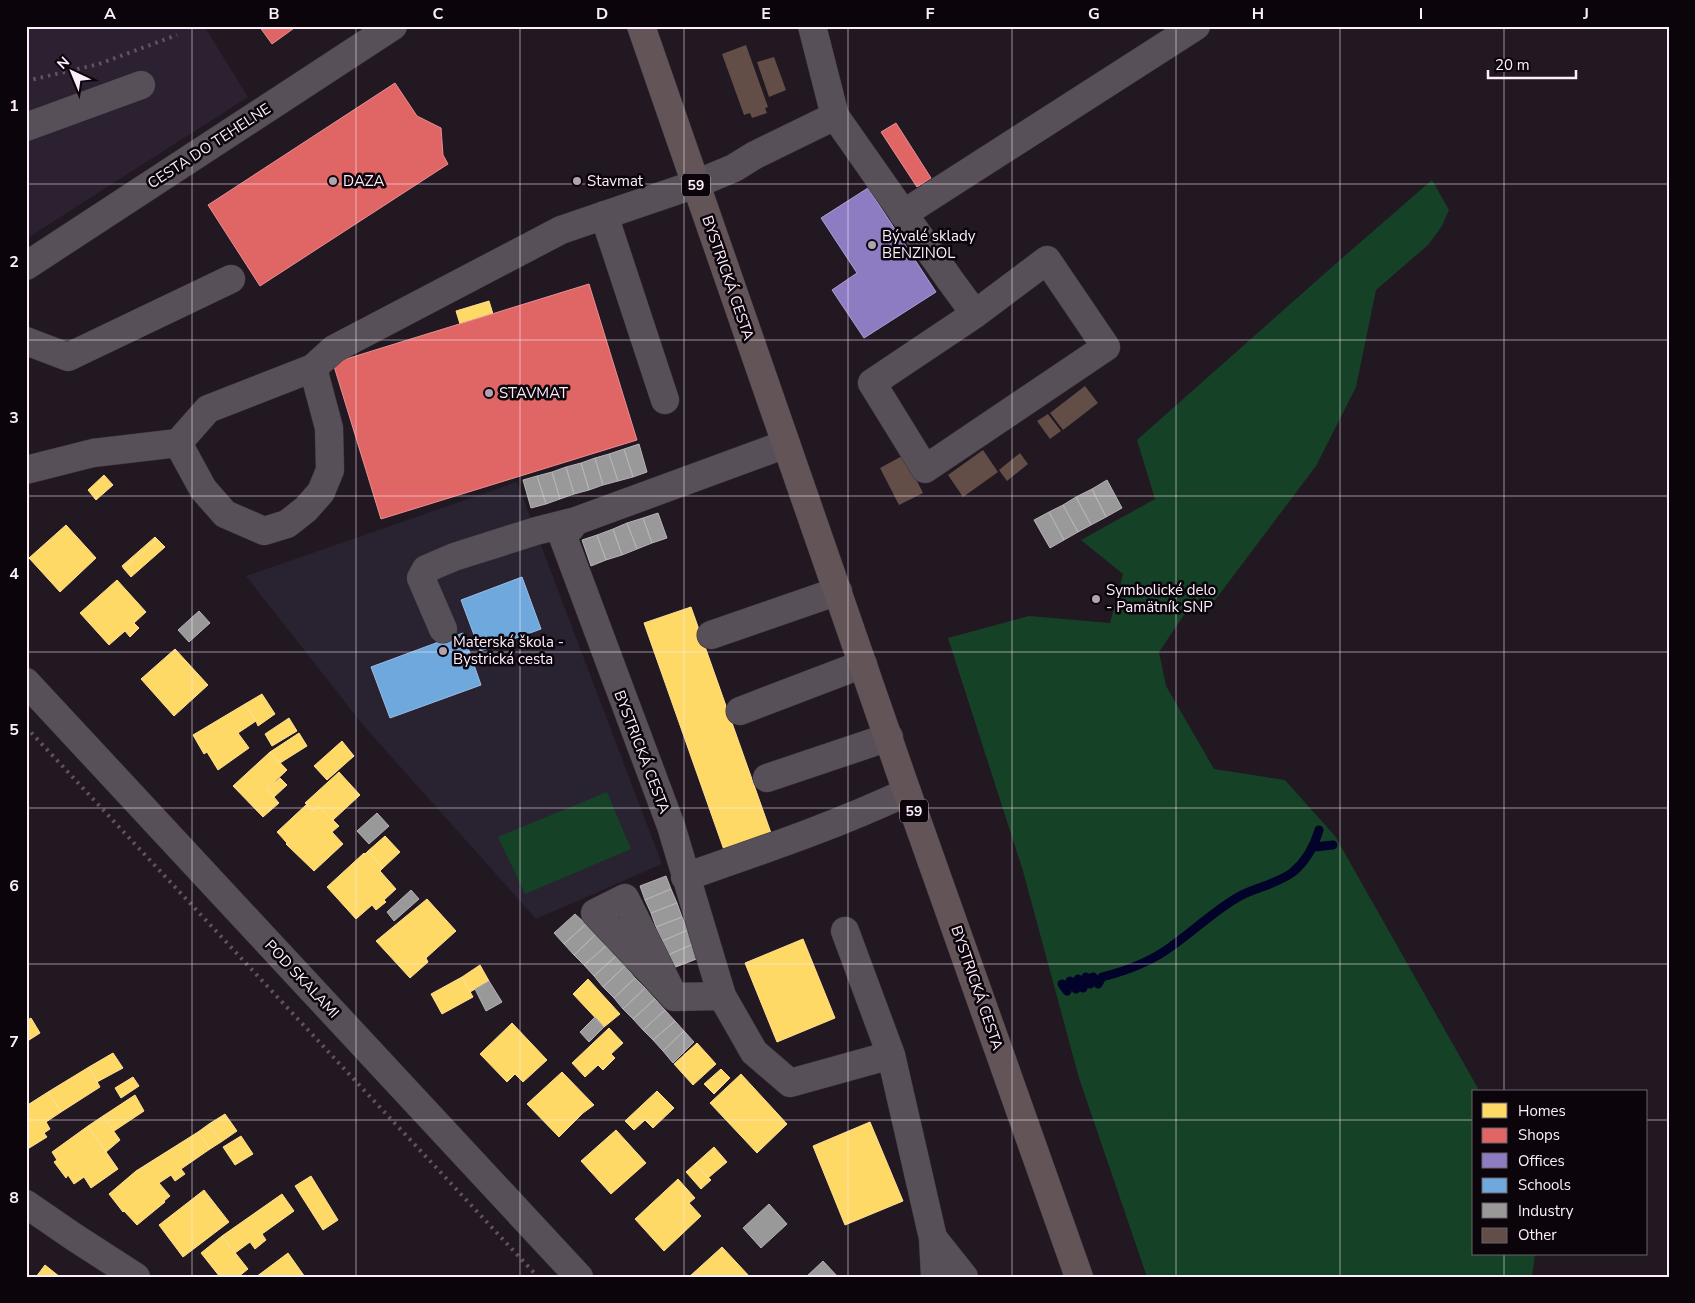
<svg xmlns="http://www.w3.org/2000/svg" width="1695" height="1303" font-family="'Nunito Sans',sans-serif">
	<rect width="100%" height="100%" fill="#221822"/>
	<path fill="#2b2130" d="M26 26H204L248 97 26 239Z"/>
	<path fill="#292231" d="M517 482 662 864 536 919 363 725 246 576Z"/>
	<path fill="#154226" d="M1432 180 1449 210 1442 226 1428 245 1376 290 1356 387 1316 466 1215 600H1194L1159 652 1166 686 1214 769 1285 780 1335 836 1480 1092H1474V1254H1535L1532 1277H1147L1079 1078 1023 871 948 638 1029 616 1110 623 1123 574 1081 540 1155 499 1137 440 1340 260Z
		M607 792 631 849 525 894 498 837Z"/>
	<path fill="#ffd966" stroke="#fedf93" d="M489 301 493 314 460 324 456 311Z
		M104 475 113 485 96 500 88 490Z
		M66 525 96 558 60 592 29 558Z
		M155 537 157 539 124 569 122 566Z
		M157 539 165 547 131 577 124 569Z
		M117 580 146 612 134 623 139 628 130 637 125 631 109 645 80 613Z
		M691 607 771 833 724 850 644 623Z
		M175 649 208 685 174 716 141 679Z
		M262 694 275 714 258 726 256 721 245 704Z
		M245 704 256 721 238 733 249 748 218 770 207 752 204 754 193 735Z
		M289 718 297 731 272 746 265 734Z
		M299 733 307 746 280 763 270 752Z
		M342 741 354 756 327 780 314 766Z
		M270 752 287 770 267 789 279 803 263 817 233 786Z
		M339 772 360 795 333 820 319 806 313 811 305 803Z
		M280 778 287 785 274 797 267 789Z
		M307 804 313 811 319 806 339 826 332 832 343 844 314 871 286 844 287 843 277 832Z
		M385 836 400 852 383 868 368 851Z
		M368 851 383 868 380 871 396 889 384 900 386 902 376 910 372 905 356 919 327 887 364 853 365 854Z
		M427 899 456 931 426 958 428 962 410 978 376 941Z
		M803 939 835 1018 777 1042 745 963Z
		M480 965 489 981 470 992 462 977Z
		M462 977 473 997 442 1014 431 994Z
		M588 979 620 1014 604 1027 573 994Z
		M31 1018 40 1033 26 1042V1021Z
		M512 1023 547 1060 523 1082 515 1074 507 1082 480 1054Z
		M609 1028 623 1043 611 1054 615 1058 603 1070 598 1065 585 1077 572 1063Z
		M697 1043 716 1064 693 1085 674 1064Z
		M113 1053 123 1068 97 1082 89 1067Z
		M89 1067 100 1087 61 1112 48 1092Z
		M721 1069 730 1078 714 1094 704 1084Z
		M562 1072 594 1105 583 1113 559 1137 527 1104Z
		M741 1074 787 1124 757 1153 710 1103Z
		M133 1077 139 1086 121 1098 115 1088Z
		M657 1091 674 1108 653 1128 645 1120 634 1130 625 1121Z
		M48 1092 61 1112 46 1122 50 1129 44 1133 47 1137 26 1150V1106Z
		M135 1095 144 1111 114 1131 103 1116Z
		M225 1114 237 1131 221 1142 209 1124Z
		M103 1116 120 1140 106 1152 88 1126Z
		M870 1122 903 1201 845 1225 813 1146Z
		M209 1124 221 1142 210 1149 198 1132Z
		M88 1126 118 1169 91 1188 84 1177 74 1184 68 1175 66 1178 54 1162 57 1160 52 1152Z
		M616 1130 646 1163 611 1194 581 1161Z
		M198 1132 210 1149 181 1169 185 1174 175 1181 171 1175 159 1183 170 1196 164 1201 165 1202 137 1225 124 1211 123 1212 109 1194 136 1171Z
		M241 1136 253 1154 235 1165 223 1147Z
		M714 1147 727 1162 708 1178 695 1164Z
		M695 1164 711 1180 701 1189 686 1172Z
		M311 1176 338 1220 323 1230 295 1186Z
		M678 1179 695 1198 689 1203 701 1216 664 1251 635 1219Z
		M204 1190 229 1222 183 1257 159 1225Z
		M282 1194 294 1211 262 1234 266 1240 255 1249 250 1242 235 1253 222 1236Z
		M222 1236 248 1269 238 1277H220L201 1253Z
		M722 1247 750 1277H689Z
		M288 1253 305 1277H256Z
		M45 1265 60 1277H36Z"/>
	<path fill="#e06666" stroke="#e98f93" d="M259 26H297L272 44Z
		M395 83 417 116 441 128 443 155 448 164 260 286 208 205Z
		M896 123 931 178 917 187 881 132Z
		M589 284 637 440 381 519 333 363Z"/>
	<path fill="#8e7cc3" stroke="#af9ed4" d="M868 188 936 292 864 338 832 290 857 273 821 218Z"/>
	<path fill="#6fa8dc" stroke="#9abde6" d="M522 577 541 629 480 651 461 600Z
		M463 633 481 685 390 718 371 667Z"/>
	<path fill="#999" stroke="#b7b2b7" d="M639 444 647 472 633 477 624 449Z
		M624 449 633 477 618 481 609 454Z
		M609 454 618 481 603 485 595 458Z
		M595 458 603 485 589 490 581 463Z
		M581 463 589 490 574 494 566 467Z
		M566 467 574 494 560 499 552 472Z
		M552 472 560 499 546 504 537 476Z
		M537 476 546 504 531 508 523 480Z
		M1107 480 1122 508 1106 517 1092 489Z
		M1092 489 1106 517 1091 525 1076 497Z
		M1076 497 1091 525 1078 532 1063 505Z
		M1063 505 1078 532 1064 540 1049 512Z
		M1049 512 1064 540 1050 548 1034 520Z
		M658 513 667 538 652 543 643 518Z
		M643 518 652 543 637 549 627 523Z
		M627 523 637 549 622 555 613 529Z
		M613 529 622 555 606 560 597 535Z
		M597 535 606 560 591 566 582 540Z
		M199 611 210 623 189 642 178 630Z
		M377 813 389 826 369 844 357 831Z
		M666 876 671 889 645 900 640 886Z
		M671 889 677 903 651 913 645 900Z
		M411 890 419 899 394 921 387 912Z
		M677 903 682 917 656 927 651 913Z
		M575 914 586 924 564 944 554 933Z
		M682 917 688 930 662 941 656 927Z
		M586 924 596 934 574 955 564 944Z
		M688 930 693 944 668 955 662 941Z
		M596 934 606 946 584 965 574 955Z
		M693 944 699 958 673 968 668 955Z
		M606 946 616 956 594 976 584 965Z
		M616 956 625 966 603 987 594 976Z
		M625 966 635 978 614 998 603 987Z
		M635 978 645 988 623 1009 614 998Z
		M489 981 502 1002 486 1011 475 989Z
		M645 988 655 999 633 1019 623 1009Z
		M655 999 665 1010 643 1030 633 1019Z
		M665 1010 675 1021 653 1040 643 1030Z
		M595 1017 604 1027 589 1042 580 1032Z
		M675 1021 684 1031 663 1051 653 1040Z
		M684 1031 694 1042 673 1063 663 1051Z
		M769 1204 787 1224 761 1248 743 1228Z
		M823 1261 838 1277H806Z"/>
	<g fill="none" stroke-linecap="round" stroke-linejoin="round">
		<path stroke="#03022a" stroke-width="9" d="M1314 847 1333 845
			M1062 984 1067 991 1070 981 1076 989 1078 979 1083 988 1086 977 1090 984 1093 977 1098 984 1102 977C1126 971 1152 961 1172 946 1195 930 1216 909 1240 896 1257 887 1277 884 1293 872 1306 861 1314 847 1319 830"/>
	</g>
	<path fill="#624d47" d="M746 45 768 107 765 108 767 113 752 118 750 113 744 115 722 54Z
		M774 57 786 90 769 97 757 62Z
		M1085 386 1098 403 1063 430 1050 413Z
		M1048 414 1061 431 1050 439 1037 421Z
		M983 450 998 472 963 497 948 475Z
		M1020 453 1028 464 1007 481 999 470Z
		M904 455 923 493 899 505 880 468Z"/>
	<g fill="none" stroke-linecap="round" stroke-linejoin="round">
		<defs>
			<path id="minor" d="M835 116 950 280 975 314 872 383 925 469 1106 347 1047 260 975 314
				M26 127 141 85
				M903 214 1196 26
				M604 215 665 400
				M26 266 393 26
				M26 341 68 357 231 279
				M313 368 329 428 330 470 321 492 306 509 287 524 264 531 225 514 203 489 178 443 208 409 313 368 334 349 561 230 696 184 734 168 755 155 835 116 812 26
				M786 444 576 521 563 537 671 826 722 996 754 1052 790 1083 891 1055 845 931
				M26 470 93 453 178 443
				M443 629 421 578 426 569 454 557 536 531 576 521
				M711 635 838 591
				M26 682 579 1277
				M740 711 863 664
				M767 778 889 737
				M685 877C760 851 835 826 907 792
				M674 997 625 898 595 913 674 997 722 996
				M891 1055 933 1238 935 1277
				M26 1204 74 1237 136 1277
				M933 1238 964 1277"/>
			<path id="major" d="M641 26 907 792 1079 1277"/>
		</defs>
		<use href="#minor" stroke="#3a323a" stroke-width="29"/>
		<use href="#major" stroke="#3a323a" stroke-width="29"/>
		<use href="#minor" stroke="#585058" stroke-width="28"/>
		<use href="#major" stroke="#635458" stroke-width="28"/>
		<path stroke="#5d545d" stroke-width="4" stroke-dasharray="2.5 5" stroke-linecap="butt" d="M26 81 99 64 177 35
			M26 727 538 1277"/>
	</g>
	<path fill="none" stroke="#fdeefc" stroke-width="1" stroke-opacity="0.55" d="M192 26V1277M356 26V1277M520 26V1277M684 26V1277M848 26V1277M1012 26V1277M1176 26V1277M1340 26V1277M1504 26V1092M26 184H1669M26 340H1669M26 496H1669M26 652H1669M26 808H1669M26 964H1669M26 1120H1474M1646 1120H1669M1504 1254V1277"/>
	<g fill="#b0a3b0" stroke="#0b040b" stroke-width="2">
		<circle cx="333" cy="181" r="5"/>
		<circle cx="577" cy="181" r="5"/>
		<circle cx="872" cy="245" r="5"/>
		<circle cx="489" cy="393" r="5"/>
		<circle cx="1096" cy="599" r="5"/>
		<circle cx="443" cy="651" r="5"/>
	</g>
	<g text-anchor="middle" dominant-baseline="central" stroke-width="5" stroke-linejoin="round" paint-order="stroke">
		<g fill="#0b040b" stroke="#b4a8b4" stroke-width="1">
			<rect x="682" y="173.5" width="28" height="23" rx="4"/>
			<rect x="900" y="799.5" width="28" height="23" rx="4"/>
		</g>
		<g font-size="14" font-weight="bold" fill="#fdeefc">
			<text x="696" y="185">59</text>
			<text x="914" y="811">59</text>
		</g>
		<g font-size="15" fill="#fdeefc" stroke="#0b040b">
			<text transform="translate(209 146) rotate(-33)">CESTA DO TEHELNE</text>
			<text transform="translate(728 278) rotate(71)">BYSTRICKÁ CESTA</text>
			<text transform="translate(642 752) rotate(69)">BYSTRICKÁ CESTA</text>
			<text transform="translate(302 979) rotate(47)">POD SKALAMI</text>
			<text transform="translate(977 988) rotate(71)">BYSTRICKÁ CESTA</text>
		</g>
		<g font-size="15" fill="#fdeefc" stroke="#0b040b" text-anchor="start">
			<text x="343" y="181">DAZA</text>
			<text x="587" y="181">Stavmat</text>
			<text x="882" y="236">Bývalé sklady<tspan x="882" dy="17">BENZINOL</tspan></text>
			<text x="499" y="393">STAVMAT</text>
			<text x="1106" y="590">Symbolické delo<tspan x="1106" dy="17">- Pamätník SNP</tspan></text>
			<text x="453" y="642">Materská škola -<tspan x="453" dy="17">Bystrická cesta</tspan></text>
		</g>
	</g>
	<rect width="1695" height="1303" fill="none" stroke="#0b040b" stroke-width="55"/>
	<rect x="1472" y="1090" width="175" height="165" fill="#0b040b" stroke="#6c626b"/>
	<rect x="1482" y="1103" width="25" height="15" fill="#ffd966" stroke="#6c626b"/>
	<text x="1518" y="1116" font-size="15" fill="#fdeefc">Homes</text>
	<rect x="1482" y="1128" width="25" height="15" fill="#e06666" stroke="#6c626b"/>
	<text x="1518" y="1140" font-size="15" fill="#fdeefc">Shops</text>
	<rect x="1482" y="1153" width="25" height="15" fill="#8e7cc3" stroke="#6c626b"/>
	<text x="1518" y="1166" font-size="15" fill="#fdeefc">Offices</text>
	<rect x="1482" y="1178" width="25" height="15" fill="#6fa8dc" stroke="#6c626b"/>
	<text x="1518" y="1190" font-size="15" fill="#fdeefc">Schools</text>
	<rect x="1482" y="1203" width="25" height="15" fill="#999999" stroke="#6c626b"/>
	<text x="1518" y="1216" font-size="15" fill="#fdeefc">Industry</text>
	<rect x="1482" y="1228" width="25" height="15" fill="#624d47" stroke="#6c626b"/>
	<text x="1518" y="1240" font-size="15" fill="#fdeefc">Other</text>
	<g transform="translate(72 72) rotate(316)" stroke="#0b040b" stroke-width="4" paint-order="stroke">
	<path d="M0-4L9 19L0 12L-9 19Z" fill="#fdeefc"/>
	<text y="-8" font-size="14" font-weight="bold" text-anchor="middle" fill="#fdeefc">N</text>
	</g>
	<path d="M1488 70v8h88v-8" fill="none" stroke="#fdeefc" stroke-width="2.5"/>
	<text x="1495" y="70" font-size="15" fill="#fdeefc" stroke="#0b040b" stroke-width="4" paint-order="stroke">20 m</text>
	<rect x="28" y="28" width="1640" height="1248" fill="none" stroke="#fdeefc" stroke-width="2"/>
	<g font-size="16" text-anchor="middle" font-weight="bold" fill="#fdeefc">
		<text x="110" y="19">A</text>
		<text x="274" y="19">B</text>
		<text x="438" y="19">C</text>
		<text x="602" y="19">D</text>
		<text x="766" y="19">E</text>
		<text x="930" y="19">F</text>
		<text x="1094" y="19">G</text>
		<text x="1258" y="19">H</text>
		<text x="1421" y="19">I</text>
		<text x="1586" y="19">J</text>
		<text x="14" y="111">1</text>
		<text x="14" y="267">2</text>
		<text x="14" y="423">3</text>
		<text x="14" y="579">4</text>
		<text x="14" y="735">5</text>
		<text x="14" y="891">6</text>
		<text x="14" y="1047">7</text>
		<text x="14" y="1203">8</text>
	</g>
</svg>
